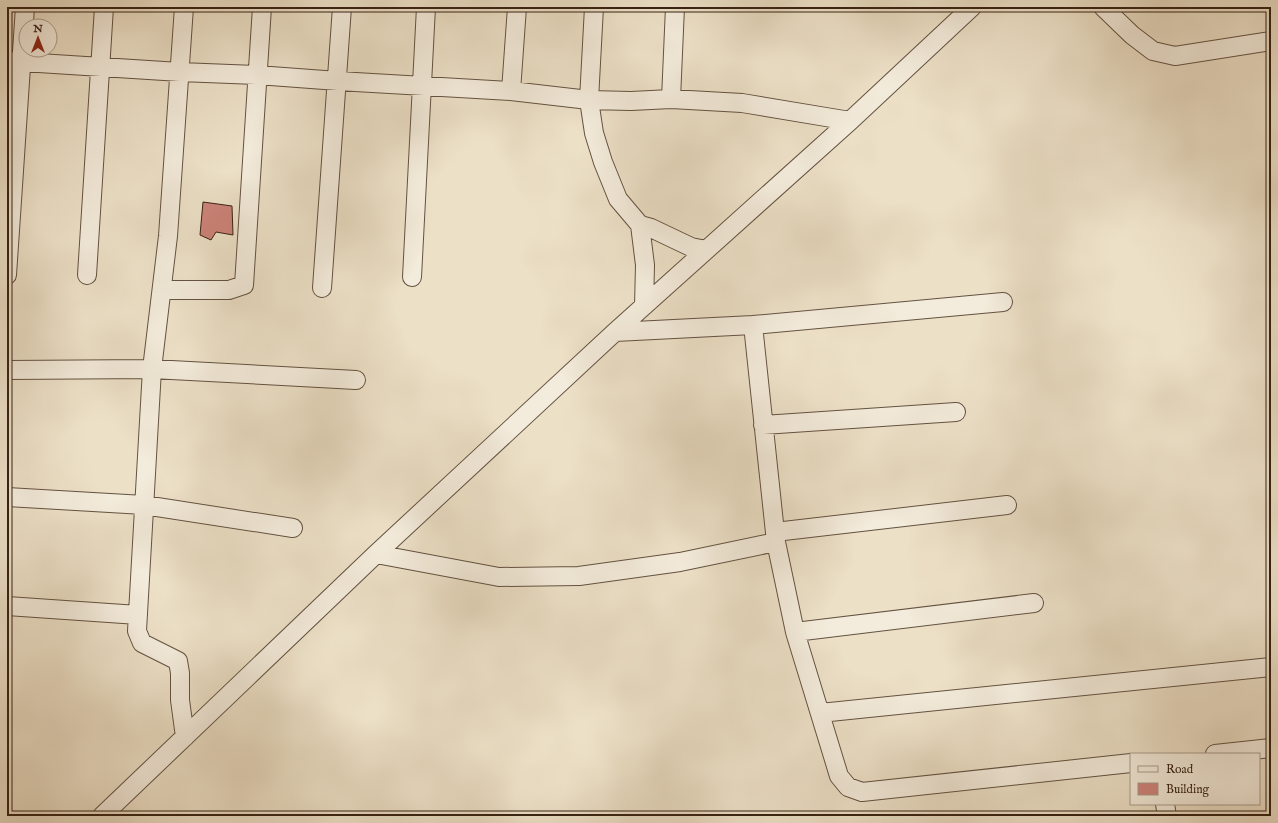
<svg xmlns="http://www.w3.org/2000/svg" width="1278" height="823" font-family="'IM FELL English',serif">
	<rect width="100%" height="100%" fill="#ece0c7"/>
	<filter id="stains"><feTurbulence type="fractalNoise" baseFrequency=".005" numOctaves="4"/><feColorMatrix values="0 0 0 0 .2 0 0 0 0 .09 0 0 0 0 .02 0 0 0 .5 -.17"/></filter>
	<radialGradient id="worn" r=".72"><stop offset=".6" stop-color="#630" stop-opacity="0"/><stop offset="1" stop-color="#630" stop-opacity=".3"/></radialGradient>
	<path fill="#cd837a" stroke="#372214" d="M203 202 232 206 233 235 216 232 211 240 200 235Z"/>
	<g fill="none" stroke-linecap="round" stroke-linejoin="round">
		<defs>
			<path id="minor" d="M184 7 168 236 152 369 137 631 142 643 178 661 180 673V700L185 737
				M594 7 589 100 594 133 603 162 618 199 640 225
				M1103 7 1132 35 1153 51 1175 56 1271 41
				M7 61 180 72 257 75 338 81 511 91 589 100 631 101 671 99 742 103 850 121
				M511 91 517 7
				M671 99 675 7
				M7 275 25 7
				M87 275 104 7
				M412 277 426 7
				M322 288 342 7
				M162 290H229L244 285 262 7
				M644 306 645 265 640 225 651 228 691 247 706 250
				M753 325 776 542 795 632 839 776 848 787 862 792 1131 763
				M615 332 753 325 1003 302
				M7 370 152 369 356 380
				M763 425 956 412
				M7 497 144 505 293 528
				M775 532 1007 505
				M376 554 499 577 579 576 680 562 776 542
				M7 606 138 615
				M795 632 1034 603
				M820 713 1271 667
				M1215 754 1271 748
				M1165 804 1167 816
				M102 816 376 554 615 332 850 121 972 7"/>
		</defs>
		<use href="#minor" stroke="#645241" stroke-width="20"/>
		<use href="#minor" stroke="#f3ebdb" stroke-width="18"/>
	</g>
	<rect width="1278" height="823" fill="none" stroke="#ece0c7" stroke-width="24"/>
	<rect x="8" y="8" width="1262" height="807" fill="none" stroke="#372214" stroke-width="2"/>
	<rect x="12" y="12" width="1254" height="799" fill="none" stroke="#372214"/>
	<rect x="1130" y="753" width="130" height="52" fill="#f3ebdb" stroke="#a89b8b"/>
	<rect x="1138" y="766" width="20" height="6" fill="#f3ebdb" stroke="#a89b8b"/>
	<text x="1166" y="773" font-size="12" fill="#372214">Road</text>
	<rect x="1138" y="783" width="20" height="12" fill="#cd837a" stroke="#a89b8b"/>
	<text x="1166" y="793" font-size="12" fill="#372214">Building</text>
	<g transform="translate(38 38)"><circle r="19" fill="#f3ebdb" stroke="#a89b8b"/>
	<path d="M0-3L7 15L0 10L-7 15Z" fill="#8f2418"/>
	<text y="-6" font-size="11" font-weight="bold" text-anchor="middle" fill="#372214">N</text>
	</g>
	<rect width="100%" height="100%" filter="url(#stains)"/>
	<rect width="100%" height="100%" fill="url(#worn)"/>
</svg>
